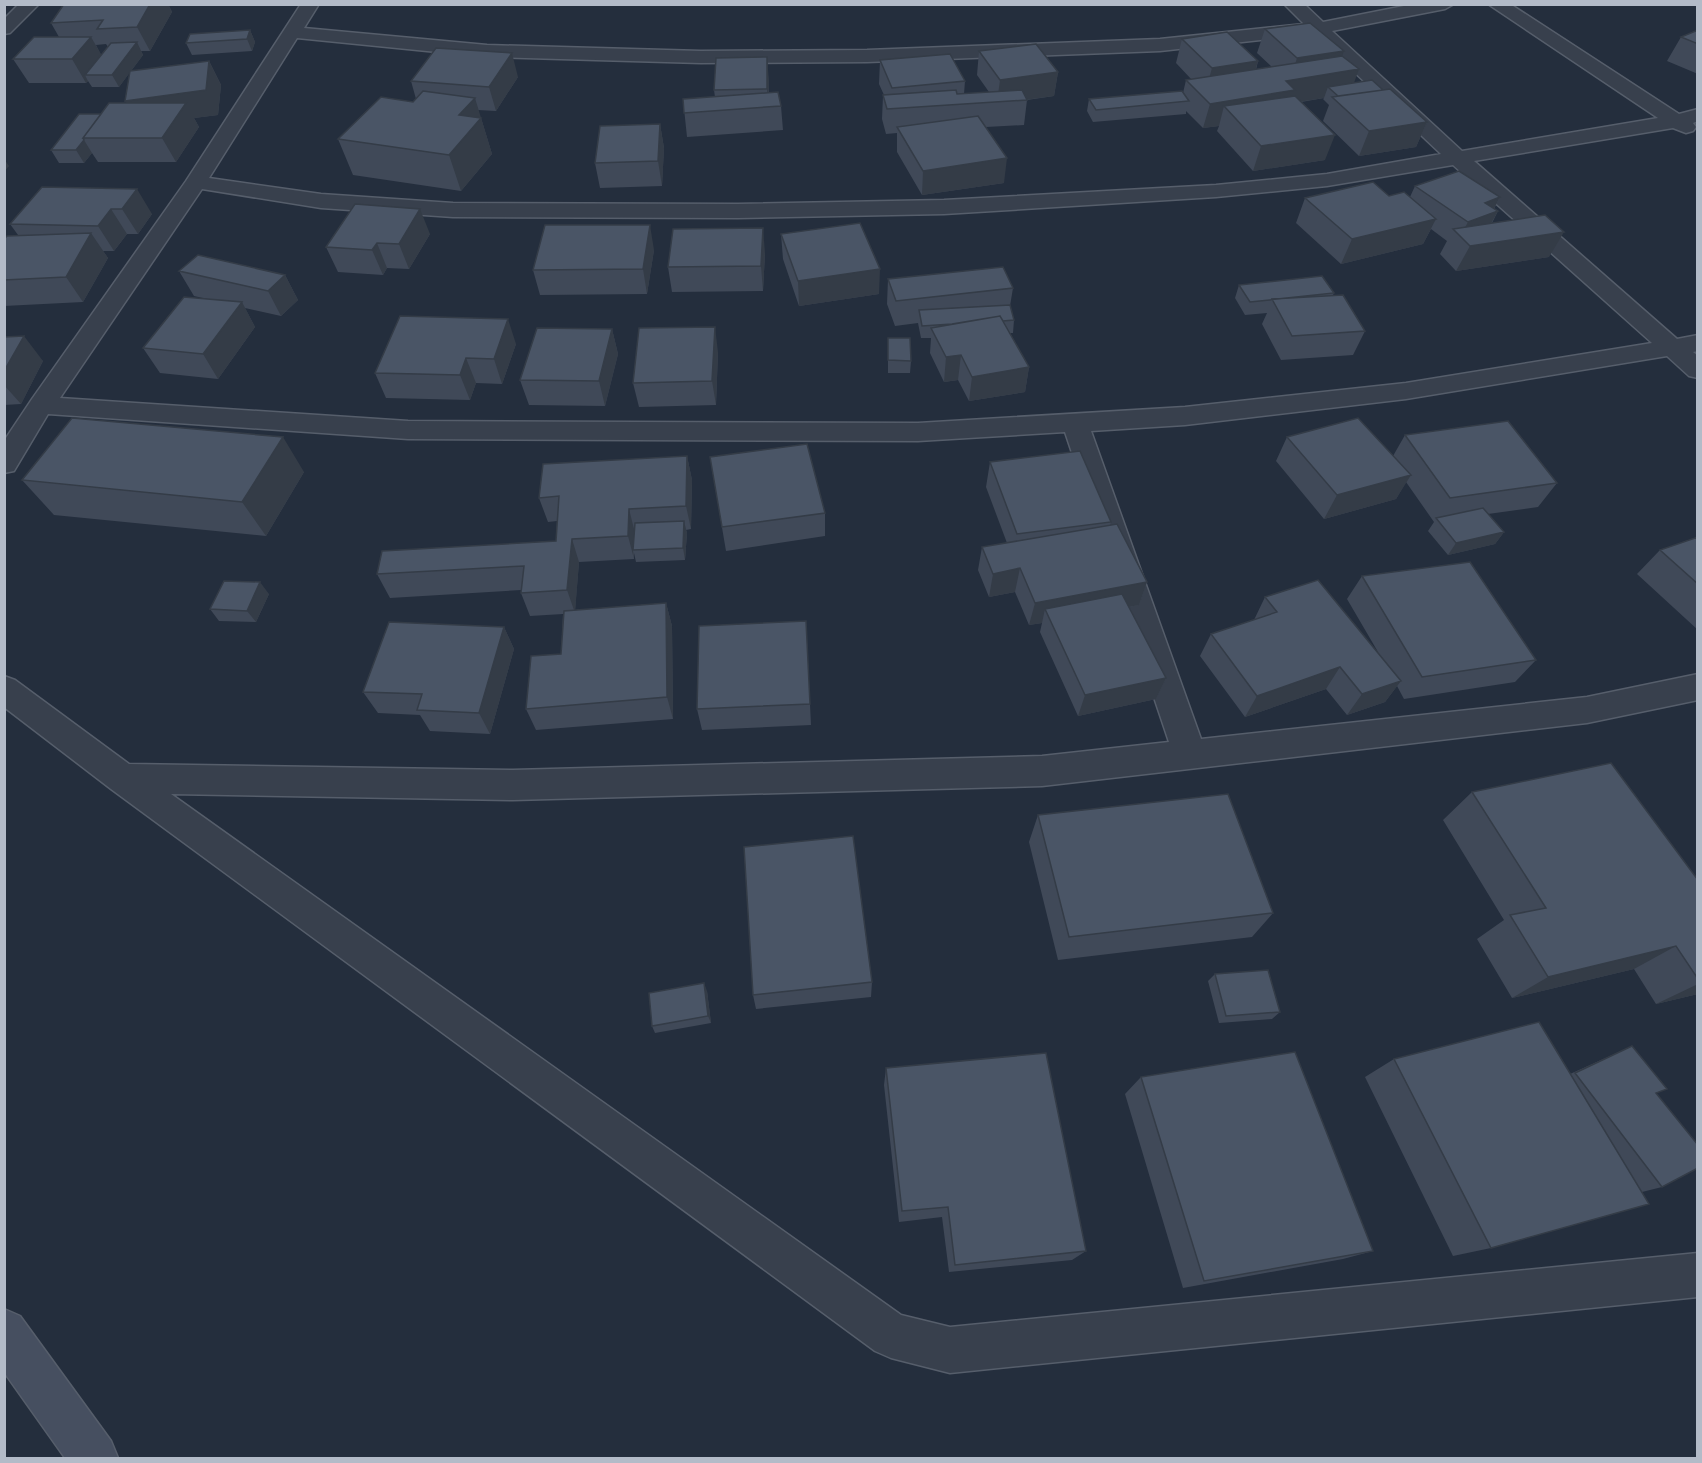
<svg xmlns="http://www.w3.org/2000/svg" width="1702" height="1463" font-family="'Public Sans',sans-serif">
	<rect width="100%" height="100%" fill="#242e3d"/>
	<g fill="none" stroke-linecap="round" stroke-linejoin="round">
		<defs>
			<path id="minor" d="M19 4H39L10 33 4 34V19Z
				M301 4H319L304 28 487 45 701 51 867 50 1160 39 1304 24 1284 4H1304L1323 22 1414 4H1454L1445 9 1332 31 1462 151 1658 118 1488 4H1510L1679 114 1698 109V121L1693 123 1696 127 1693 131 1686 133 1673 128 1474 161 1677 339 1698 335V351L1693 352 1698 356V378L1689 376 1667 356 1406 399 1185 425 1091 431 1201 739 1587 697 1698 674V700L1587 723 1042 786 513 800 171 794 901 1315 950 1327 1698 1253V1297L950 1373 891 1358 875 1351 111 789 4 707V676L15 680 129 764 513 770 1042 756 1169 742 1065 432 918 441 408 439 48 414 14 471 4 473V441L32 399 186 181ZM1314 34 1441 154 1327 174 1216 185 944 200 738 204 453 203 321 194 209 178 297 38 487 57 701 63 867 62 1160 51ZM1453 165 1652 343 1406 383 1185 407 918 423 408 421 60 398 202 189 321 208 453 217 738 218 944 214 1216 197 1327 186Z"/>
			<path id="secondary" d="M4 1309 20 1316 111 1441 118 1458H65L4 1372Z"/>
		</defs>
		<use href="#minor" stroke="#565e6b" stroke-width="3"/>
		<use href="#secondary" stroke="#565e6b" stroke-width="3"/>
		<use href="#minor" fill="#38404d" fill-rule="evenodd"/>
		<use href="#secondary" fill="#464f60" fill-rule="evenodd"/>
	</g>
	<path fill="#404958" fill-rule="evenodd" d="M64 4H168L172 12 150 51H141L143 55 131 71 209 61 221 85 218 115 194 118 199 127 176 162H98L92 153 84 163H59L51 150 101 114 126 103 130 72 119 87H92L88 81 86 83H29L13 59 59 37 51 23ZM106 44 108 47 101 55 96 45Z
		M1265 29 1342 56 1354 83 1383 90 1427 122 1416 147 1359 156 1323 121 1329 105 1323 99 1324 98 1301 102 1325 160 1253 171 1217 131 1219 126 1203 128 1186 111V114L1093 122 1087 111 1089 99 1183 93 1186 80H1192L1176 63 1182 39 1258 61 1256 70 1272 67 1257 53Z
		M250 30 255 42 252 51 192 55 186 43Z
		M1698 30V74L1667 61 1681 37Z
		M979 51 1058 72 1054 96 1027 100 1024 125 986 127 1004 183 922 195 897 152V133L886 134 882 119 883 95H884L879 84 880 60 965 81 964 94 989 92 977 75Z
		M767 57 769 93 781 106 783 130 687 137 683 99 715 97 714 90Z
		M518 77 496 111 478 110 480 118H481L492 154 461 191 353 175 338 139 413 102 416 99 411 81Z
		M660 124 664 148 662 186 600 188 595 163Z
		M1415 186 1500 197 1494 209 1498 211 1492 223 1549 257 1456 271 1440 254 1447 241 1431 229 1423 244 1341 264 1296 223 1305 198 1389 196 1410 197Z
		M42 187 152 214 138 234H127L114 251H103L108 258 83 302 4 306V239L18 235 10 224Z
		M430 234 409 269 387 268 383 275 338 272 326 247Z
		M781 234 879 294 799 306 783 259Z
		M654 250 647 294 540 295 533 270Z
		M765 253 763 291 672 292 668 267Z
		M179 271 285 275 298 300 281 316 245 308 255 327 218 379 160 373 143 348 207 299 194 296Z
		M888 279 1013 288 1010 306 1014 320 1013 333H1010L1029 367 1025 392 969 401 958 380 944 382 930 353 931 338H921L918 323 895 326 887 304Z
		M1239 285 1334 293 1333 295 1365 331 1353 355 1281 360 1262 324 1267 313 1245 315 1235 298Z
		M612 329 618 354 605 406 529 405 520 380Z
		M4 337 43 361 21 404 4 405Z
		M888 338 911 361 910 373H888Z
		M516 344 502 384 476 383 470 400 386 398 375 373Z
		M718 352 716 405 639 407 633 383Z
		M1405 435 1557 483 1538 507 1488 514 1504 532 1495 544 1448 555 1428 531 1434 522 1406 482 1396 499 1324 519 1276 461 1287 437 1393 456Z
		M687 456 692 480 691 529 686 530 687 533 685 560 636 562 634 553V559L579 562 575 610 666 603 672 626 673 719 536 730 526 709 561 654 563 614 530 616 521 593V590L390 598 377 574 556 541 557 521 548 522 539 498Z
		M710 457 825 513V536L726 551Z
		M990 462 1111 522 1110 525 1147 582 1139 605 1129 607 1166 678 1156 699 1078 716 1040 632 1042 623 1029 625 1015 592 989 597 978 570 982 547 1007 543 986 487Z
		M304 472 266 536 54 515 22 480Z
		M1698 537V630L1637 574 1660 550Z
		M1362 576 1536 660 1515 682 1404 699 1397 686 1385 702 1347 715 1326 689 1245 717 1200 656 1211 634 1254 620 1265 597 1378 652 1347 599Z
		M269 594 256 622 219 621 210 609Z
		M806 621 811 725 702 730 697 709Z
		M504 627 514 649 490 734 430 731 420 715 378 713 363 692Z
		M1472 792 1698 880V994L1656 1004 1634 969 1512 998 1477 939 1504 920 1443 820Z
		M1038 815 1273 913 1252 937 1058 960 1029 842Z
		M1215 974 1280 1012 1272 1019 1219 1023 1208 981Z
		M872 982 871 997 756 1009 753 995Z
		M707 991 711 1023 655 1033 652 1026Z
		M1632 1046 1656 1093 1662 1187 1642 1192 1491 1248 1453 1256 1365 1077 1394 1059 1570 1074Z
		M886 1068 1086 1251 1072 1260 949 1272 942 1217 899 1222 884 1085Z
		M1141 1077 1373 1251 1343 1259 1183 1288 1125 1094Z"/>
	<path fill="#343c47" d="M150 4H168L172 12 150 51 137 27Z
		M250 30 255 42 252 51 247 39Z
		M91 37 105 61 85 75 88 81 86 83 72 59Z
		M137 42 143 55 119 87 112 75Z
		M1344 51 1336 73 1359 69 1350 94 1328 87 1324 98 1291 103 1224 106 1219 126 1203 128 1210 104 1290 80 1297 58Z
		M512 53 518 77 496 111 489 87Z
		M767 57 769 81 768 107 767 89Z
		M209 61 221 85 218 115 194 118 199 127 176 162 162 138 139 126 125 101Z
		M1258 61 1251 85 1205 93 1212 68Z
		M1058 72 1054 96 1024 100 997 102 1000 80Z
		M475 98 492 154 461 191 449 155 459 115Z
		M1427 122 1416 147 1359 156 1369 131Z
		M660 124 664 148 662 186 658 161Z
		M1335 135 1325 160 1253 171 1261 146Z
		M84 140 92 153 84 163 76 150Z
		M1007 158 1004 183 922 195 923 171Z
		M4 159 9 166 4 172Z
		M137 189 152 214 138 234 122 209Z
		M1500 197 1491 214 1498 211 1484 236 1460 237 1468 222 1485 203Z
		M111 209 127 234 114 251 98 226Z
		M420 209 430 234 409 269 399 244Z
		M1436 219 1423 244 1341 264 1352 239Z
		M650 225 654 250 647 294 643 269Z
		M763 228 765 253 763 291 761 266Z
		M1564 232 1549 257 1456 271 1470 246Z
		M91 233 108 258 83 302 66 277Z
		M377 243 387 268 383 275 372 250Z
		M880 269 879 294 799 306 798 281Z
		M285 275 298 300 281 316 268 291Z
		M242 302 255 327 218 379 203 354Z
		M508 319 516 344 502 384 494 359Z
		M715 327 718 352 716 405 712 381Z
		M612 329 618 354 605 406 599 381Z
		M24 336 43 361 21 404 4 385V371Z
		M961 355 958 380 944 382 946 357Z
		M466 358 476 383 470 400 460 375Z
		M1029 367 1025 392 969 401 972 377Z
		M283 437 304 472 266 536 242 502Z
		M687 456 692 480 691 529 686 506Z
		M1411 475 1396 499 1324 519 1337 495Z
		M629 509 635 533 633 550 634 559 628 536Z
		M684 521 687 533 685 560 683 548Z
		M1504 532 1495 544 1448 555 1456 543Z
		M572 539 579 562 575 613 567 590Z
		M1020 568 1015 592 989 597 993 574Z
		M260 582 269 594 256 622 247 611Z
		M1147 582 1139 605 1051 621 1045 609 1042 623 1029 625 1035 603Z
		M666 603 672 626 673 719 667 697Z
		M504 627 514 649 490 734 479 713Z
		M1340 667 1326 689 1245 717 1257 696Z
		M1166 678 1156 699 1078 716 1085 695Z
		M1401 681 1385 702 1347 715 1362 694Z
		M1676 946 1634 969 1512 998 1548 977Z
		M704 983 707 991 711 1023 708 1016Z
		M1698 984V994L1656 1004Z"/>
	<path fill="#4a5566" stroke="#343c47" stroke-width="1.5" d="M64 4H150L137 27 97 29 103 20 51 23Z
		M1310 23 1344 51 1297 58 1265 29Z
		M250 30 247 39 186 43 190 34Z
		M1698 30V44L1681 37Z
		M1227 32 1258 61 1212 68 1182 39Z
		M34 37H91L72 59H13Z
		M137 42 112 75H85L111 43Z
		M1036 44 1058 72 1000 80 979 51Z
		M436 48 512 53 489 87 411 81Z
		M950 54 965 81 892 88 880 60Z
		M1342 56 1359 69 1286 81 1295 90 1210 104 1186 80Z
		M767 57V89L714 90 716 58Z
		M209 61 206 90 125 101 130 71Z
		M1372 80 1383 90 1338 96 1328 87Z
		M1390 89 1427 122 1369 131 1332 97Z
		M956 90 957 94 1022 90 1027 100 887 109 883 95Z
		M423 91 475 98 459 115 481 118 449 155 338 139 381 97 413 102Z
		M1182 91 1189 101 1096 110 1089 99Z
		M778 92 781 106 684 113 683 99Z
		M1295 96 1335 135 1261 146 1224 106Z
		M109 103H186L162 138H83Z
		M79 114H101L83 138 84 140 76 150H51Z
		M978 116 1007 158 923 171 897 127Z
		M660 124 658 161 595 163 600 126Z
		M1459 171 1500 197 1485 203 1498 211 1468 222 1415 186Z
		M1373 182 1389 196 1404 192 1436 219 1352 239 1305 198Z
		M42 187 137 189 122 209H111L98 226 10 224Z
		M355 204 420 209 399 244 377 243 372 250 326 247Z
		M1545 215 1564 232 1470 246 1453 229Z
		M860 223 880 269 798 281 781 234Z
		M545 225H650L643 269 533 270Z
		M763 228 761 266 668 267 673 229Z
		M91 233 66 277 4 280V239L7 236Z
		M198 255 285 275 268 291 179 271Z
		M1003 267 1013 288 896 301 888 279Z
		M1322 276 1334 293 1250 302 1239 285Z
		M1343 295 1365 331 1292 336 1272 299Z
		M184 297 242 302 203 354 143 348Z
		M1010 305 1014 320 1003 321 1000 316 952 324 922 326 919 310Z
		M400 316 508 319 494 359 466 358 460 375 375 373Z
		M1000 316 1029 367 972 377 961 355 946 357 931 328Z
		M715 327 712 381 633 383 639 328Z
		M537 328 612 329 599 381 520 380Z
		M24 336 4 371V337Z
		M888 338H910L911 361 888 360Z
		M72 418 283 437 242 502 22 480Z
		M1358 418 1411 475 1337 495 1287 437Z
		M1508 421 1557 483 1450 498 1405 435Z
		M807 444 825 513 722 527 710 457Z
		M1080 451 1111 522 1017 534 990 462Z
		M687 456 686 506 629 509 628 536 572 539 567 590 521 593 524 566 377 574 382 551 556 541 559 496 539 498 543 464Z
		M1483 508 1504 532 1456 543 1436 518Z
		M684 521 683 548 633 550 635 523Z
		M1117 524 1147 582 1035 603 1020 568 993 574 982 547Z
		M1698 537V584L1660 550Z
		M1470 562 1536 660 1422 677 1362 576Z
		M1318 580 1401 681 1362 694 1340 667 1257 696 1211 634 1277 612 1265 597Z
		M224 581 260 582 247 611 210 609Z
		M1122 594 1166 678 1085 695 1045 609Z
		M666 603 667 697 526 709 531 656 561 654 564 611Z
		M806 621 810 704 697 709 699 626Z
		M389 622 504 627 479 713 417 710 422 694 363 692Z
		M1611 763 1698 880V979L1676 946 1548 977 1510 915 1546 908 1472 792Z
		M1228 794 1273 913 1069 937 1038 815Z
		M853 836 872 982 753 995 744 847Z
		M1268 970 1280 1012 1226 1016 1215 974Z
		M704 983 708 1016 652 1026 649 993Z
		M1539 1022 1649 1204 1491 1248 1394 1059Z
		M1632 1046 1667 1089 1656 1093 1698 1145V1168L1662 1187 1575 1073Z
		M1295 1052 1373 1251 1204 1281 1141 1077Z
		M1046 1053 1086 1251 955 1265 948 1207 902 1211 886 1068Z"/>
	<rect width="1702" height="1463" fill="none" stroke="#b3bbc8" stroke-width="12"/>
</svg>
